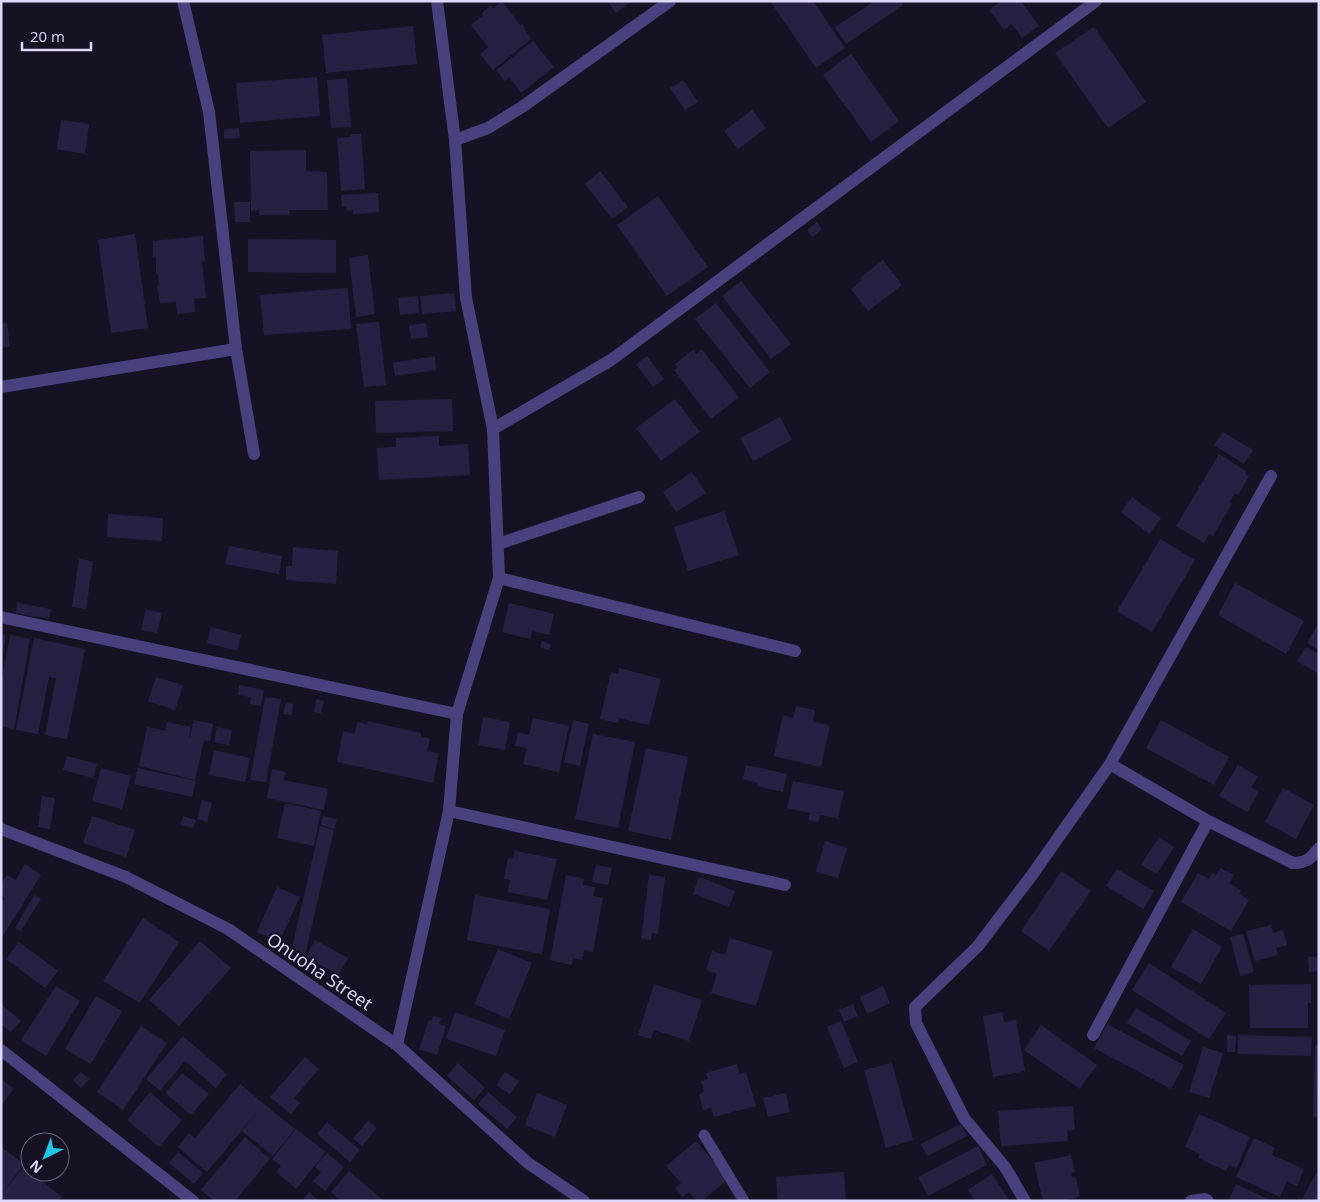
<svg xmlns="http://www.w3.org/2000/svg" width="1320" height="1202" font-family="'Open Sans',sans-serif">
	<rect width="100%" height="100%" fill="#161224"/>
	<path fill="#282043" d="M502 1 520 25 522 24 531 39 493 70 480 54 488 47 471 25 483 15 482 13 491 5 493 8Z
		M607 1H632L616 13Z
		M770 1H813L845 48 816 68Z
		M875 1H901L903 5 846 44 835 27Z
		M1001 1H1021L1039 26 1022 38 1012 24 1004 30 989 10Z
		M413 26 417 64 326 73 322 35Z
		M1094 27 1146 102 1108 128 1055 53Z
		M533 41 554 67 521 93 509 77 505 81 496 70Z
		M851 54 899 121 871 142 823 75Z
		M317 77 320 116 240 123 236 83Z
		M347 78 351 127 331 128 327 80Z
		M683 80 698 102 685 110 670 88Z
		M752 110 766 128 738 149 724 131Z
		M61 120 89 124 85 154 57 149Z
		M239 128 240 138 224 139V129Z
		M350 134H361L365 189 341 191 337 138 351 137Z
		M306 150V171L327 172 328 210H290L289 215H259V210L251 211 250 151Z
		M600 171 628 207 612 219 585 184Z
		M378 193 379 212 353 214V210L347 211 346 206 342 207 341 195Z
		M658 196 708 267 667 296 617 225Z
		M234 202H250V222H235Z
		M817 222 822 229 812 237 807 230Z
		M135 234 148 328 111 333 98 240Z
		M203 236 205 261H202L206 298 194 299 195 312 177 314 176 302 160 303 157 285H159L158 274 156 275V256L153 257V241Z
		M248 239 336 240V273L248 272Z
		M368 255 375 314 356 317 349 258Z
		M883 260 902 285 868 311 851 289 862 280 860 278Z
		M741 281 791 344 771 359 722 296Z
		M348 288 351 329 264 335 260 295Z
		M454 293 456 311 422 314 420 296Z
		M418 296 419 313 400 315 398 298Z
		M716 303 770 372 750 388 695 319Z
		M379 322 386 385 364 387 356 324Z
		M1 323H7L10 347H1Z
		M426 323 428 337 411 339 409 325Z
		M702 349 739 397 711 419 674 370 678 367 675 364 693 350 696 354Z
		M435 356 436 370 395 376 393 363Z
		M647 356 664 379 653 387 636 364Z
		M452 399 453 431 376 433 375 401Z
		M675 399 700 432 661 461 636 428Z
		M780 417 792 440 753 461 740 438Z
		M1223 432 1253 450 1244 464 1214 445Z
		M439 436V446L468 444 470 475 379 480 377 448 396 447V438Z
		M1219 454 1246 471 1245 474 1249 476 1238 495 1235 493 1229 502 1232 504 1213 536 1209 534 1204 543 1176 526Z
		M692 472 706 493 676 512 663 492Z
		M1132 497 1161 518 1149 534 1121 512Z
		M724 511 739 555 688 571 674 527Z
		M108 514 163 518 162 541 107 537Z
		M1160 539 1195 560 1152 632 1117 611Z
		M229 546 282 556 279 574 225 564Z
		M293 547 338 551 336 584 286 580V566H292Z
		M79 559 93 561 86 609 72 607Z
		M1235 583 1304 621 1286 654 1218 615Z
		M17 603 51 609 49 619 16 613Z
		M509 603 554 614 549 635 532 631 530 639 502 632Z
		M146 609 162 613 157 633 141 630Z
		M1319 622V650L1307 643Z
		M211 627 241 635 237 651 207 643Z
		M1 634 6 635 2 659H1Z
		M10 635 30 639 14 729 1 726V683Z
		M34 638 85 649 67 739 45 735 56 678 49 677 38 734 16 730Z
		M542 641 551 644 549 650 540 647Z
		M1306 647 1319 654V674L1297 661Z
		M619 668 661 679 649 725 619 718 618 723 600 719 611 672 618 674Z
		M156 677 183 685 175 710 148 701Z
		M239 685 264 690 261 706 250 704 251 697 238 695Z
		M265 697 281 699 266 782 250 780Z
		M316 699 324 701 321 713 314 712Z
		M286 703 293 704 292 715 283 714Z
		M796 706 815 710 813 722 830 725 821 767 774 756 783 715 793 718Z
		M483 717 510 722 505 750 478 745Z
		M533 718 569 726 559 772 523 764 527 748 515 746 518 732 529 735Z
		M194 720 213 724 210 741 204 740 195 780 139 766 147 727 165 731 167 722 191 727 189 737H190Z
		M573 720 589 724 580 766 564 762Z
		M1161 720 1229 757 1214 785 1146 748Z
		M368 721 421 733V736L430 739 427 751 439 753 433 783 337 762 343 731 355 734 357 722 367 724Z
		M217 727 232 730 229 745 214 742Z
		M593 734 635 742 618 828 575 819Z
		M646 748 688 757 671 840 628 831Z
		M214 750 250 758 245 782 209 775Z
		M67 756 97 764 93 778 63 770Z
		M746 765 787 774 783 792 757 786 758 783 743 779Z
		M1238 765 1258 777 1251 787 1259 792 1247 812 1219 796Z
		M101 768 131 776 122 809 92 801Z
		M138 768 196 781 192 797 134 784Z
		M272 769 286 772 284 780 328 789 324 810 267 798Z
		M793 781 844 791 838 818 820 815 818 822 808 820 810 813 787 808Z
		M1283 788 1314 805 1296 839 1265 822Z
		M42 796 55 798 50 829 38 827Z
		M202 800 212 803 207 822 197 819Z
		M285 803 321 811 314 846 277 838Z
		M92 816 135 830 126 857 83 843Z
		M183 816 196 820 193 828 180 825Z
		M323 816 337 819 334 829 321 825Z
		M320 826 334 830 305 955 291 952Z
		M1159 837 1174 847 1157 874 1141 865Z
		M825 841 847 848 838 878 816 872Z
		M515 851 557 859 547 900 508 892 510 880 504 879 508 858 513 859Z
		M25 864 41 875 1 939V904L5 898 1 895V884L7 875 16 880Z
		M596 865 612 868 608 885 592 882Z
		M1220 868 1234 875 1229 883 1241 890 1239 894 1249 900 1231 931 1181 902 1198 873 1209 879 1212 873 1216 875Z
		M1117 869 1154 891 1143 909 1106 886Z
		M1061 871 1091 891 1049 951 1021 931Z
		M566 875 584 879 583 885 595 887 593 896 603 898 593 952 584 950 582 960 573 958 572 965 550 960Z
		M649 875 665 877 658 934 652 933 651 940 641 939Z
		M699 877 735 891 729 907 693 894Z
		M277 887 300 897 279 942 257 932Z
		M34 895 41 899 21 931 15 928Z
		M475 895 550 909 542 954 467 940Z
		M143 918 179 942 140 1003 103 981Z
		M1271 925 1273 933 1283 930 1287 945 1276 948 1278 955 1255 961 1246 931Z
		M1193 929 1222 947 1201 984 1171 967Z
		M1243 934 1254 972 1240 976 1230 937Z
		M730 938 773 951 756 1006 711 993 717 974 706 970 712 951 725 955Z
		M315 940 348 958 339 975 306 957Z
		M200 941 231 968 179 1026 149 1000Z
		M19 942 58 971 45 988 6 959Z
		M498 949 532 963 509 1019 474 1004Z
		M1308 957H1319V971L1309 972Z
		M1149 963 1226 1013 1209 1039 1132 990Z
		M654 984 702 1000 689 1041 654 1030 651 1039 638 1035Z
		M1311 984V1003H1308V1028H1250L1249 985Z
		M56 986 80 1001 46 1056 21 1040Z
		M883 986 890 1003 867 1014 860 997Z
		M96 996 122 1011 91 1064 65 1049Z
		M1 1004 21 1021 11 1032 1 1024Z
		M853 1004 858 1016 844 1022 839 1010Z
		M1136 1008 1191 1041 1182 1056 1127 1023Z
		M455 1012 505 1030 496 1056 446 1039Z
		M1002 1012 1004 1022 1016 1020 1025 1071 993 1077 983 1016Z
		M433 1016 441 1018 439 1024 446 1026 437 1055 419 1049 429 1020 431 1021Z
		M841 1021 858 1062 844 1068 827 1027Z
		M1107 1024 1184 1065 1171 1089 1094 1048Z
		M1041 1025 1097 1065 1080 1089 1024 1050Z
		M141 1026 167 1043 123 1110 97 1092Z
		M1227 1035 1236 1036 1235 1052H1227Z
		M1238 1035 1312 1037 1311 1056 1238 1054Z
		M183 1036 227 1074 216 1088 185 1061 160 1091 146 1079Z
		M1315 1045H1319V1117H1313Z
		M1203 1047 1223 1053 1209 1098 1189 1092Z
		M305 1057 319 1069 294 1098 300 1103 291 1114 270 1097Z
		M458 1063 485 1088 474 1100 447 1076Z
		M892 1063 913 1140 886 1148 864 1070Z
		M737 1064 739 1074 746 1072 756 1106 714 1117 711 1108 703 1110 699 1094 704 1092 701 1081 708 1079 706 1073Z
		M81 1072 89 1079 81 1088 73 1080Z
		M505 1072 519 1081 510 1094 496 1085Z
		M182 1073 209 1094 191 1115 165 1093Z
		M1 1079 14 1089 1 1105Z
		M240 1084 264 1104 207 1172 178 1147 189 1133 195 1138Z
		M150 1092 182 1120 159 1147 127 1120Z
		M488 1092 517 1117 507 1129 478 1104Z
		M537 1093 567 1105 555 1137 525 1125Z
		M786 1093 790 1112 768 1117 763 1098Z
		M264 1104 295 1129 273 1156 242 1131Z
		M1073 1106 1075 1130 1067 1131 1068 1141 1001 1146 998 1111Z
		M1199 1114 1250 1137 1237 1168 1229 1165 1226 1171 1198 1158 1200 1154 1185 1147Z
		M368 1121 377 1128 362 1146 353 1138Z
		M327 1122 360 1150 350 1162 317 1134Z
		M961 1124 967 1136 927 1156 921 1144Z
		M296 1129 326 1152 296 1189 276 1172 281 1166 272 1159Z
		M245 1137 270 1159 235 1201H214L201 1190Z
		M1254 1138 1275 1148 1272 1155 1304 1169 1297 1186 1287 1181 1280 1197 1236 1177Z
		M696 1141 728 1179 702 1201H696L689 1192 683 1197 675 1188 681 1183 666 1166Z
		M978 1146 987 1165 928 1196 918 1177Z
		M1 1147 24 1164 2 1193 24 1167 62 1197 59 1201H4L1 1198Z
		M178 1152 203 1173 194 1184 169 1163Z
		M327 1153 344 1167 325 1191 313 1181 321 1172 315 1167Z
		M1071 1155 1075 1172 1071 1173 1072 1178 1076 1177 1080 1196 1065 1201H1043L1034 1163Z
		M1319 1168V1201H1301L1306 1192Z
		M349 1171 384 1201H341L331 1192Z
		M844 1172 846 1201H778L776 1177Z
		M992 1174 1010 1201H975L968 1190Z
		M1236 1184 1272 1201H1230L1229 1200Z
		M309 1192 318 1200 317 1201 303 1200Z"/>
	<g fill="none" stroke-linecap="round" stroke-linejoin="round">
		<path stroke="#47427d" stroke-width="11" d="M704 1135 744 1201"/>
		<path stroke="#47427d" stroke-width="12" d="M183 1 209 112 236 349 254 454
			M455 140 488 128 522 107 670 1
			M1 387 236 349
			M493 429 611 360 1096 1
			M1271 476 1110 764 1208 821 1293 863C1307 863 1311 858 1319 848
			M498 544 639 497
			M499 578 795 651
			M1 617 457 714
			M449 811 785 885
			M1 829 126 877 228 929 397 1045 528 1163 584 1201
			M1093 1035 1208 821
			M397 1045 449 811 457 714 499 578 493 429 466 298 455 140 437 1
			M1 1050 193 1201
			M1025 1201 1005 1167 964 1118 916 1023 915 1007 978 946 1032 875 1110 764
			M1191 1201 1205 1199 1208 1201"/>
	</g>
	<g text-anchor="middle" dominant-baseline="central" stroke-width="4" stroke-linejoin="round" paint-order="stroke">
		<g font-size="18" fill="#ded9fa" stroke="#161224">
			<text transform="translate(320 971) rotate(34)">Onuoha Street</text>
		</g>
	</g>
	<rect width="1320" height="1202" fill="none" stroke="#ded9fa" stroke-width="5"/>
	<g transform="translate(45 1157) rotate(222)"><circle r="24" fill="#161224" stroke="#66627a"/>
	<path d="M0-4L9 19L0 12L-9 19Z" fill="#1cc8e3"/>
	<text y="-8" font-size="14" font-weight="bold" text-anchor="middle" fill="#ded9fa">N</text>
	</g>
	<path d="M22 42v8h69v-8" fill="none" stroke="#ded9fa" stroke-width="2.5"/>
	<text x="30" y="42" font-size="15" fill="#ded9fa" stroke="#161224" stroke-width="4" paint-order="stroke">20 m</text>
</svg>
